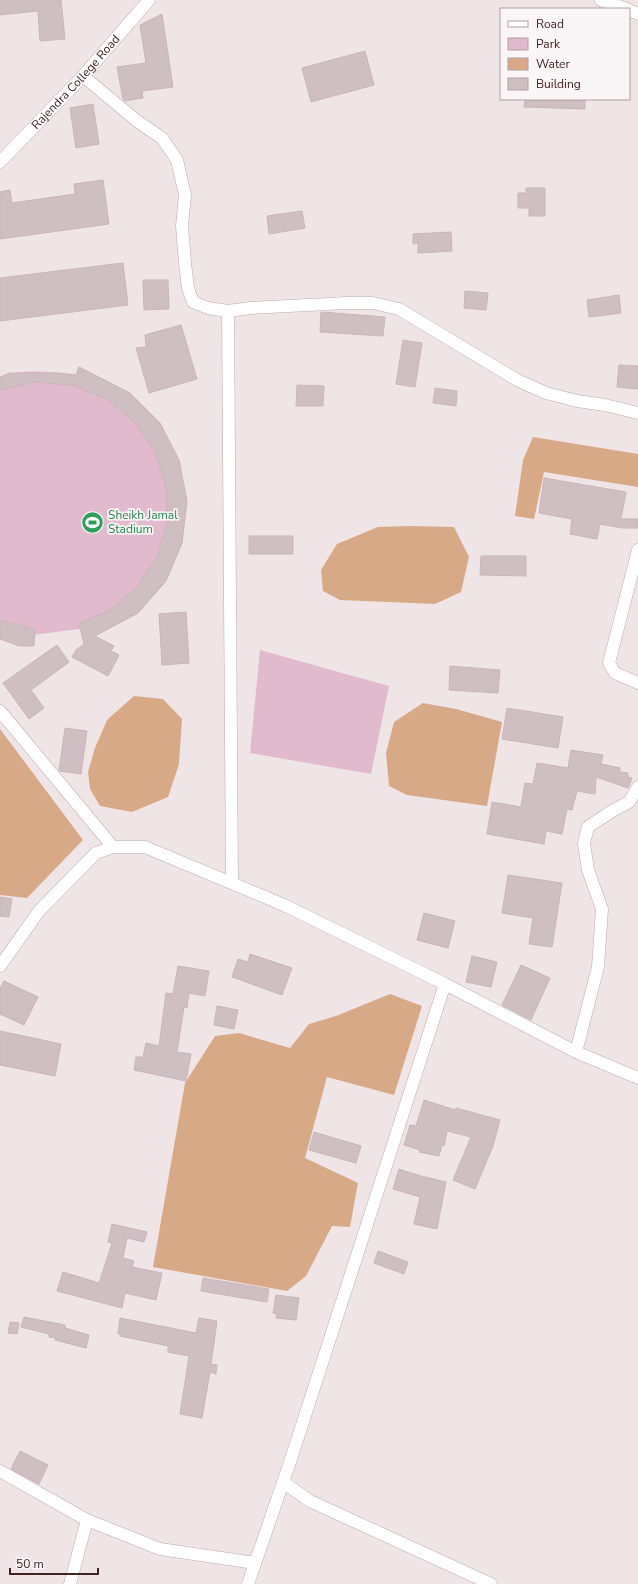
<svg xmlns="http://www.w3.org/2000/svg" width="638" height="1584" font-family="'Nunito Sans',sans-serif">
	<rect width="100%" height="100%" fill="#efe4e6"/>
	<path fill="#e1bbcd" d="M79 367 130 393 160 423 179 460 187 501 182 543 166 581 138 613 83 641 80 629 0 639V377C21 368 53 372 76 375Z
		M260 650 389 686 371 774 250 753Z"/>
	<path fill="#d8a987" d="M533 437 638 454V487L544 472 534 519 515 516 523 460Z
		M410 526 454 527 469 557 461 592 435 604 340 600 323 591 321 570 337 544 378 527Z
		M134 696 163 699 182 719 179 764 168 797 132 812 100 806 90 789 88 772 95 748 107 720Z
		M423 703 456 709 502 722 487 806 407 795 389 786 386 753 394 722Z
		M0 729 83 840 27 898 0 895Z
		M390 994 422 1006 394 1095 327 1077 305 1158 358 1183 350 1227 332 1226 306 1276 287 1291 153 1267 185 1083 215 1036 239 1033 290 1048 309 1024 336 1016Z"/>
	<path fill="#d0bfc2" stroke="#c9b5b8" d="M0 0H61L65 39 40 41 38 11 0 15Z
		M162 14 173 87 142 91 143 98 125 101 123 99 117 67 146 63 140 25Z
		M365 51 374 85 311 102 302 68Z
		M525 99H585V109L524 107Z
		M93 104 99 144 76 148 70 108Z
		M103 180 109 224 0 239V192L10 190 12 203 75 194 74 184Z
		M526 188H545V216H529V208H518V193H526Z
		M302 211 305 228 269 234 267 216Z
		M451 232 452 251 418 253V243L413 244V234Z
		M123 263 128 305 0 321V278Z
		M143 280H168L169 309 144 310Z
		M465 291 488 293 486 310 464 308Z
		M619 295 621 313 589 317 587 300Z
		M321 312 385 317 383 336 320 332Z
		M181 325 197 379 149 393 136 348 146 347 145 335Z
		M403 340 422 343 415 387 396 384Z
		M619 365 638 366V389L617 387Z
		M79 367 130 393 160 423 179 460 187 501 182 543 166 581 138 613 95 636 114 646 111 651 119 655 108 676 72 657 76 650 84 644 79 623 109 611 137 587 157 557 167 522 166 486 155 451 134 421 106 399 72 385 36 382 0 390V377L10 373H57L76 375Z
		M297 385 324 386 323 406H296Z
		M435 388 457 391 456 406 433 403Z
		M544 478 626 492 621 519H638V528H622L600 524 597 539 570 534 572 519 539 513Z
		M249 536H293V554H249Z
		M481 556H526V576L480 575Z
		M186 612 189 663 162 665 159 614Z
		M0 620 30 628H35L34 646H19L0 639Z
		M57 645 69 662 31 690 44 708 29 719 3 683Z
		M450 666 500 670 498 693 449 690Z
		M507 708 563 717 558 748 502 739Z
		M65 728 87 731 81 774 59 771Z
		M571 750 603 755 601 764 620 768V772L628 773V777L632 778 628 788 596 777 595 794 577 791 572 810 567 809 562 834 546 831 544 844 487 834 492 802 521 807 525 783 533 784 537 763 568 768Z
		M508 875 562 883 552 947 529 944 533 918 502 913Z
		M0 897 12 899 9 917 0 916Z
		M424 913 455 921 448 948 417 940Z
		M250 954 292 968 282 995 232 977 238 959 248 962Z
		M472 956 497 962 491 987 466 982Z
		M521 965 550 978 531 1020 502 1005Z
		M178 966 209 971 205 996 189 993 187 1008 184 1007 177 1052 191 1054 186 1081 134 1070 136 1057H143L146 1043 159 1046 166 993 173 994Z
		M4 981 38 997 24 1025 0 1014V988Z
		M217 1006 238 1010 234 1029 214 1025Z
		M0 1031 61 1044 55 1076 0 1065Z
		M424 1100 455 1110 456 1108 500 1120 493 1146 475 1189 453 1180 471 1137 447 1131 444 1146 442 1145 439 1156 419 1152 420 1150 404 1145 410 1125 416 1126Z
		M314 1132 361 1146 356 1163 309 1150Z
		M399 1169 421 1176 446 1182 437 1229 414 1224 420 1197 393 1189Z
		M112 1224 147 1232 144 1242 127 1238 123 1258 134 1261 132 1267 162 1273 156 1300 125 1293 122 1308 57 1291 63 1272 99 1283 112 1243 108 1242Z
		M378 1251 408 1262 404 1274 374 1263Z
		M203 1278 269 1289 267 1302 201 1291Z
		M276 1295 299 1298 296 1320 276 1318 277 1314 273 1313Z
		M24 1317 65 1325V1328L89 1335 86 1348 55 1340 56 1338 49 1337V1334L21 1327Z
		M120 1318 196 1333 199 1318 217 1321 211 1364 217 1365 216 1374 210 1372 202 1418 180 1414 189 1356 168 1352V1346L120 1336 121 1334H118Z
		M10 1322 19 1323 17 1334 8 1333Z
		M20 1451 48 1465 39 1484 11 1469Z"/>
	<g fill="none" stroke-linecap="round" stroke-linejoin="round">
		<defs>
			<g id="minor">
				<path d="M601 0 627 9"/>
				<path d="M629 10 638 14"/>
				<path d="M83 76 137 121 162 138 177 160 185 195 182 226 185 263 188 288 193 302 208 308 228 311 251 308 347 303H373L399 309 517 380 546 393 577 401 605 405 638 413"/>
				<path id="s1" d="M0 162 83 76 149 0"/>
				<path d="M228 311 232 883"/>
				<path d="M638 550 609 663 615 673 638 683"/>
				<path d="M0 711 113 847"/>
				<path d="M0 966 39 911 96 853 113 847H145L284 905 445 984 576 1052 638 1078"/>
				<path d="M576 1052 598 967 602 909 588 870 584 843 588 827 612 811 629 802 638 787"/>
				<path d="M0 1471 87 1520 160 1549 255 1563"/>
				<path d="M283 1482 310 1501 491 1584"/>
				<path d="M70 1584 87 1520"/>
				<path d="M248 1584 289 1465 445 984"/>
			</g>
		</defs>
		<use href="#minor" stroke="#bbaaab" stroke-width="13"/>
		<use href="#minor" stroke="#fff" stroke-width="12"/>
	</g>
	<defs>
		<symbol id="stadium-disc" viewBox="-11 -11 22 22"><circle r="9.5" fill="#2e9e5b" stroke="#faf5f6"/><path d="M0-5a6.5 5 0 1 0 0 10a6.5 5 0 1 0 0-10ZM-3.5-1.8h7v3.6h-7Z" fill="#fff"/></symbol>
	</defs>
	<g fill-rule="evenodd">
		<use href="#stadium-disc" x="80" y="510" width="25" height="25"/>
	</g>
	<g text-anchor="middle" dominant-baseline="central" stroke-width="3.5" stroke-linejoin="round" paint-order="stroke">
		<g font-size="12" fill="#422121" stroke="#faf5f6">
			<text stroke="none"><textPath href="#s1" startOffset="110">Rajendra College Road</textPath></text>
		</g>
		<g font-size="12" fill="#27864d" stroke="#faf5f6" text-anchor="start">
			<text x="108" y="515">Sheikh Jamal<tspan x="108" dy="14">Stadium</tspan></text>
		</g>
	</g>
	<rect x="500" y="8" width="130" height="92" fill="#faf5f6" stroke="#b0a0a1"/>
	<rect x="508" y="21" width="20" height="6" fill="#ffffff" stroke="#b0a0a1"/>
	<text x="536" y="28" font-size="12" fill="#422121">Road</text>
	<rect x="508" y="38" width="20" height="12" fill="#e1bbcd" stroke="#b0a0a1"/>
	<text x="536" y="48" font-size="12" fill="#422121">Park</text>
	<rect x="508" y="58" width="20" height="12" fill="#d8a987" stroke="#b0a0a1"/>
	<text x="536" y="68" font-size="12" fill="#422121">Water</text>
	<rect x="508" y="78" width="20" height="12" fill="#d0bfc2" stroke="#b0a0a1"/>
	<text x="536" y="88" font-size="12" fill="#422121">Building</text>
	<path d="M10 1568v6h88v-6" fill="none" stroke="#422121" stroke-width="2"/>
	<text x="16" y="1568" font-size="12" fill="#422121" stroke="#faf5f6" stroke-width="3" paint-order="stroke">50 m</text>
</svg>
